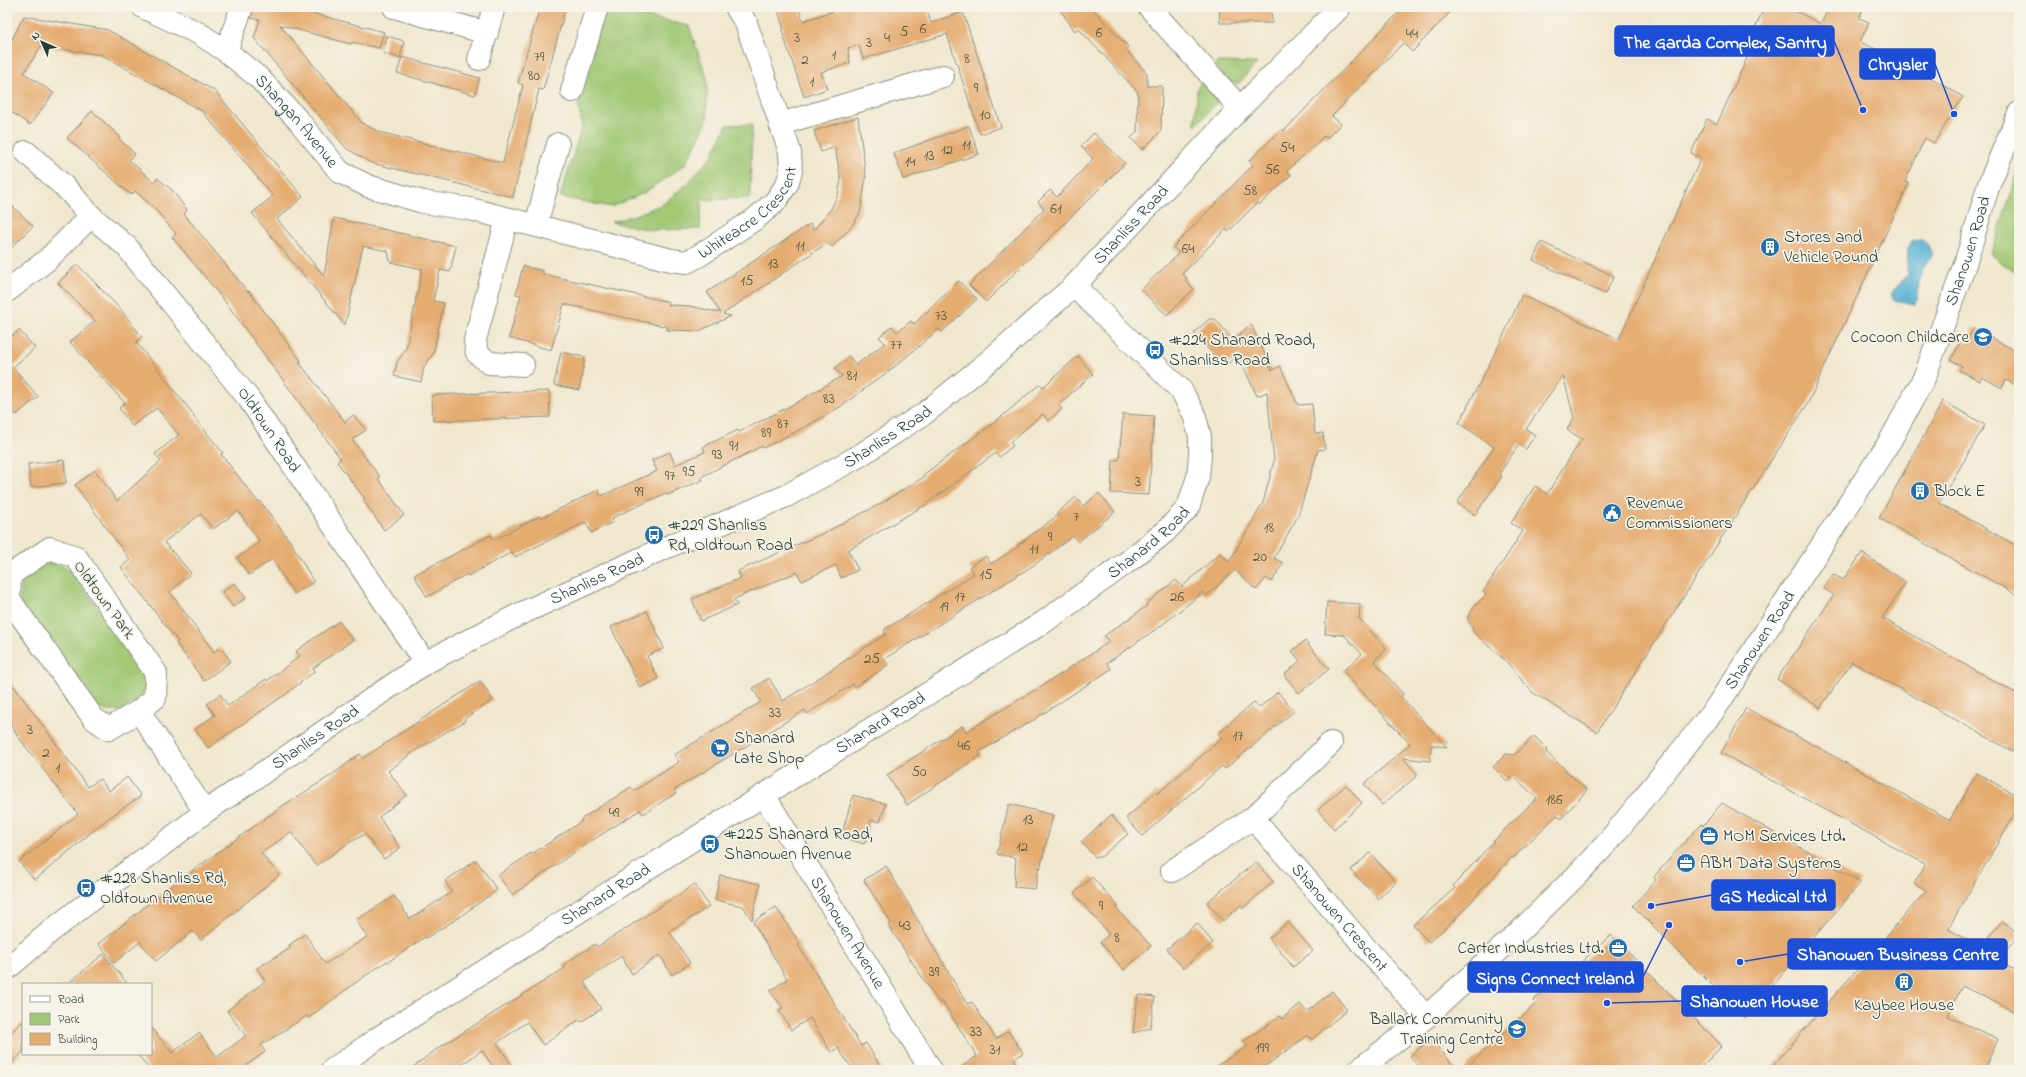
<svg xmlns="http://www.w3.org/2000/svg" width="2026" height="1077" font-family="'Indie Flower',sans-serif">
	<rect width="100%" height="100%" fill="#f7f3e8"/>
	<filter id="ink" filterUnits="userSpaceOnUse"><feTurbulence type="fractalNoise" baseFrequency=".025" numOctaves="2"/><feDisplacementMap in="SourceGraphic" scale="8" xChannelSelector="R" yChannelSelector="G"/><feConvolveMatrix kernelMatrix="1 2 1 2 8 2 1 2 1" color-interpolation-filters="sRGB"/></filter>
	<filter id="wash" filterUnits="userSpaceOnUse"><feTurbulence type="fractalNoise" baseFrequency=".012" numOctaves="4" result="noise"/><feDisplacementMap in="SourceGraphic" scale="16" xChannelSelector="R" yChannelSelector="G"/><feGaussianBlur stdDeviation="0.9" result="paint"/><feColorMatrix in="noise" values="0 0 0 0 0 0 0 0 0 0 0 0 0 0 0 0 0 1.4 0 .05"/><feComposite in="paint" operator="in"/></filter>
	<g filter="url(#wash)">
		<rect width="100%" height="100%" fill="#f0e7ce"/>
		<path fill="#a0c874" stroke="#608254" d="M606 8 689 26 707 78V121L686 164 644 193 611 207 560 197 582 126 577 97Z
			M1218 62 1257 63 1238 84 1228 81 1216 66Z
			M1202 80 1217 99V103L1195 126 1197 89Z
			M752 124 750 198 702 200 700 229 652 230 611 222 636 215 663 204 688 183 712 156 727 125Z
			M2019 169V276L1991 254Z
			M45 563 56 564 69 569 144 669 147 684 140 699 121 711H107L95 706 20 603C21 578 23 575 45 563Z"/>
		<path fill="#59b4d6" stroke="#3c7885" d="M1922 240 1928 245 1932 255 1922 270 1915 304 1894 300 1891 294 1907 275 1908 249 1912 241Z"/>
		<g id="blocks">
			<path fill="#e5ac6f" d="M254 7H288L384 32 379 48 352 42 351 44 280 25 362 123 379 132 503 163 523 85 518 83 540 7H566L543 90 539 89 513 197 371 163 346 148 254 38 260 20 251 18Z
				M777 7H798L803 21 845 7H926L931 23 963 12 1001 127 980 134 947 34 863 59 859 45 848 48 850 63 821 72 827 89 804 97 782 31 784 30Z
				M1058 7H1091L1128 47 1126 50 1147 73V86H1162L1161 131 1142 150 1131 138 1137 132 1138 92 1078 28 1075 31Z
				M1219 7H1271L1272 23H1220Z
				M1404 7H1455L1412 52 1403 43 1332 116 1341 124 1327 138 1324 136 1287 171 1291 175 1259 205 1257 203 1228 232 1226 229 1182 274 1187 278 1185 280 1194 289 1167 315 1141 290 1179 253 1173 247 1253 165 1249 161 1282 129 1284 131Z
				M1764 7H1788L1821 24 1829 7H1864L1859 18 1869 22 1860 42 1908 64 1963 97 1934 143 1925 138 1905 182 1909 183 1808 403 1597 732 1532 692 1506 661 1475 634 1467 618 1475 606 1486 595 1483 592 1523 531 1511 523 1535 486 1547 494 1582 439 1567 430 1574 418 1563 375 1526 429 1535 435 1526 449 1519 444 1499 474 1502 476 1475 515 1457 503 1494 447 1459 423 1499 345 1522 295 1619 339 1701 158 1691 153 1707 119 1717 124 1757 36 1755 29Z
				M24 16 108 30 215 91 303 197 277 219 324 276 334 218 456 246 450 272 440 270 433 301 444 303 433 354 424 367 421 382 394 376 397 362 406 349 422 269 390 262 388 251 363 246 345 325 252 213 273 196 202 111 102 55 41 46 24 73 54 93 30 125 7 109V49Z
				M387 36 404 41 400 58 383 53Z
				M402 57 480 78 475 95 397 73Z
				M92 111 120 137 119 139 135 154 129 160 154 182 157 178 172 190 187 210 184 214 248 292 249 291 301 361 299 362 345 422 353 415 366 430 352 440 380 477 378 478 404 515 384 530 363 500 365 499 337 462 341 459 224 300 172 237 176 234 155 209 135 191 131 195 67 138Z
				M858 117 866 177 860 213 852 226 832 247 827 243 723 314 731 316 699 331 667 330 668 327 564 304 551 350 509 338 521 295 516 294 523 266 543 271V274L669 302 668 305 690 306 721 313 707 292 810 224 814 230 831 209 838 195 841 180 835 147 821 152 814 131Z
				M969 126 979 154 903 179 894 153Z
				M1094 133 1125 163 986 302 969 285 1044 209 1038 202 1050 190 1057 197 1093 159 1081 146Z
				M7 201 33 226 7 252Z
				M1541 242 1614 276 1605 294 1533 260Z
				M77 264 121 310 142 337 136 342 194 415 193 416 223 453 221 454 258 502 260 501 292 544 314 582 294 594 272 559 249 575 237 558 260 542 238 511 213 529 201 514 164 542 191 573 170 592 214 652 220 647 231 661 204 681 176 643 178 642 121 567 130 560 75 485 95 470 117 501 161 461 155 454 179 435 157 408 132 426 119 408 125 403 70 342 95 321 58 283Z
				M959 281 977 299 942 332 939 329 898 364 840 407 807 426 763 448 762 446 701 477 703 480 667 495 666 493 612 518 613 522 591 533 586 522 515 557 512 552 468 576 467 574 427 597 414 575 491 535 494 540 540 516 541 518 598 490 601 496 657 471 652 460 670 452 675 465 705 452 703 447 738 430 739 432 796 403 842 376 835 368 849 356 856 365 885 343 879 337 892 326 897 332 911 321 914 324Z
				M1209 319H1215L1233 340 1251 324 1272 370 1280 366 1298 405 1312 404 1315 434 1323 433 1325 449 1318 450 1298 516 1274 558 1283 563 1272 582 1266 578 1256 590 1235 570 1206 596 1203 592 1162 625 1107 663 1111 669 1035 719 979 752 981 755 907 805 887 775 962 726 966 732 1066 671V670L1109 642 1104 636 1147 606 1146 604 1176 580 1182 587 1220 553 1229 562 1263 503 1274 461 1267 392 1257 396 1238 355 1229 363 1224 358 1220 362 1194 333Z
				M1974 328 2019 353V387L2006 380 2002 388 1982 377 1980 381 1959 370 1962 366 1951 360 1961 341 1965 344Z
				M19 330 35 348 13 367 38 397 16 415 7 403V340Z
				M561 352 585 357 579 390 554 385Z
				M1078 356 1093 374 1058 405 1062 409 1048 421 1043 414 1010 442 1013 446 999 457 996 453 925 505 848 550 858 570 841 578 836 565 802 581 797 572 734 599 737 605 701 621 692 599 741 578 738 571 828 531 880 504 924 477 923 475 995 422 1040 384 1043 387Z
				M549 391 550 417 433 421 432 395Z
				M1943 401 1985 425 1939 503 2019 547V596L1879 518Z
				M1123 414 1154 416 1149 495 1111 493 1113 460H1119Z
				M64 460 66 483 31 487 28 464Z
				M1099 493 1115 512 1078 542 1073 536 1034 565 884 659 888 665 872 676 854 687 853 684 807 714 805 710 674 790 676 793 643 814 640 810 582 847 512 895 498 875 531 853 532 854 582 821 581 819 631 787 634 791 679 762 674 755 761 702 753 688 769 678 783 701 886 634 884 630 974 574 969 567 986 556 991 564 1019 546 1018 545 1058 515 1057 513 1076 497 1083 506Z
				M1862 553 1906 582 1882 618 2019 695V755L1852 662 1820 708 1777 679 1834 595 1823 588 1833 574 1843 580Z
				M235 583 246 598 233 607 222 592Z
				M1327 602 1360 604 1359 618 1387 649 1374 661 1403 694 1401 697 1447 747 1431 745 1430 761 1403 758 1418 775 1382 805 1364 784 1410 744 1343 671 1362 654 1344 635 1325 634Z
				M647 611 664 648 647 656 658 679 640 688 611 627Z
				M339 621 353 640 313 668 315 671 286 694 208 748 195 729 215 715 207 704 220 694 228 706 266 679 267 681 300 656 296 651Z
				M1305 641 1329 669 1299 693 1284 675 1300 661 1292 651Z
				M7 677 88 787 100 779 109 791 127 777 141 796 107 819 35 880 19 862 78 814 22 742 7 720Z
				M480 681 493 700 464 719 465 721 419 748 388 771 407 795 379 817 400 848 384 859 365 834 347 844 316 866 291 832 261 853 279 875 201 940 193 931 156 961 140 942 114 963 99 944 167 889 284 805 329 777 360 754 363 758Z
				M1278 692 1294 711 1225 769 1222 766 1142 836 1126 818 1156 792 1157 794 1222 738 1218 734 1254 702 1259 708Z
				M1746 708 1950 820 1977 773 2019 797V806L1948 929 1981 948 2002 921 2019 934 1998 962 2019 972V1014L1962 986 1948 1016 1998 1039 1984 1070H1769L1926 891 1914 884 1925 864 1721 753Z
				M1534 736 1548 750 1546 752 1587 790 1561 819 1557 815 1513 858 1512 857 1454 920 1429 942 1413 925 1455 888 1453 886 1504 830 1537 798 1513 776 1508 782 1493 767 1506 754 1514 755Z
				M1346 785 1362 803 1334 829 1318 810Z
				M853 795 886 804 880 822 871 820 864 844 841 837Z
				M1722 803 1861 882 1745 1018 1633 906 1656 880 1654 877 1678 849 1702 824 1703 826Z
				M1009 804 1053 815 1040 869 1039 867 1035 889 1014 887 1016 858 997 854Z
				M1111 815 1128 834 1101 857H1095L1081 842Z
				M1370 853 1396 882 1378 899 1351 870Z
				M476 860 497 890 455 920 426 938 425 937 388 962 387 961 362 978 308 1018 307 1016 261 1045 265 1052 240 1070H150L137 1054H151V1027L172 1053 199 1033 217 1057 246 1036 227 1011 265 981 257 968 291 948 289 945 305 934 325 964 367 937 356 920 394 896 410 919 452 892 445 881Z
				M1256 862 1273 882 1243 908 1241 905 1223 921 1207 902Z
				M886 866 967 1004 972 1002 996 1039 1008 1031 1023 1053 1014 1059 1021 1070H957L977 1056 942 1001 939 1003 888 925 891 923 864 880Z
				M720 875 760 884 752 920 743 906 715 900Z
				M1092 877 1118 906 1116 908 1151 946 1124 970 1100 942 1109 934 1074 893Z
				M695 884 709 907 669 931 690 963 672 975 660 955 632 974 621 956 584 982 601 1009 581 1022 580 1019 543 1045 527 1022 497 1043 515 1070H495L482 1050 454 1070H409L437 1049 565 968 563 965 595 944 597 947Z
				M776 907 800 944 798 945 861 1046 866 1043 883 1070H853L838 1048 831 1052 810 1018 791 1030 779 1010 783 1008 770 991 787 979 753 922Z
				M1288 922 1313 951 1293 967 1269 938Z
				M1197 923 1213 943 1183 968 1167 949Z
				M1611 935 1722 1046 1698 1070H1463L1536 1004 1533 1001 1551 985 1554 987Z
				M103 954 128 984H68L88 967Z
				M1332 991 1347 1010 1312 1039 1308 1035 1260 1070H1210L1248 1046 1244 1041 1280 1016 1282 1019 1300 1004 1307 1012Z
				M1138 995 1155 997 1150 1028 1133 1033Z
				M23 1021V1052L7 1067V1036Z
				M1431 1039 1457 1070H1421L1410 1056Z"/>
		</g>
	</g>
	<g filter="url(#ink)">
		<use href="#blocks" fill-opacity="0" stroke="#889281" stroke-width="1"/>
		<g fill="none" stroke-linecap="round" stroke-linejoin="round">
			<defs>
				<g id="minor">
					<path id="s1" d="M143 7 198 33 226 51 259 78 298 120 340 172 368 186 423 202 470 209 671 260 687 262 700 255 755 219 775 202 787 184 791 171 790 152 746 23 736 7"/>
					<path d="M394 7 487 33"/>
					<path d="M1149 7 1240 108"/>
					<path d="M226 51 242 7"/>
					<path d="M479 59 494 7"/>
					<path d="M572 91 597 7"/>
					<path d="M780 124 943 76"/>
					<path d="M26 152 67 189 91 216"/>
					<path d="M507 219 475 340 477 353 489 363 523 365"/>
					<path d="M536 225 558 144"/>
					<path id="s2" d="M7 291 47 260 91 216 126 246 249 399 425 663"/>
					<path d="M50 548 76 557 156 673 155 698 139 711 109 729 94 719 9 599 10 575Z"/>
					<path d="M139 711 205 812"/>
					<path id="s3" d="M764 795 931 1070"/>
					<path id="s4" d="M1253 818 1426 1017"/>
					<path d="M1172 871 1253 818 1331 743"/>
					<path id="s5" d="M7 969 51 931 205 812 425 663 518 615 651 554 786 496 859 456 925 413 989 361 1074 286 1240 108 1340 7"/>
					<path id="s6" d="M332 1070 378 1038 764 795 1044 622 1126 563 1165 532 1188 508 1198 477 1200 455V436L1194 414 1181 390 1074 286"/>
					<path id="s7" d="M1359 1070 1426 1017 1519 932 1576 876 1608 842 1715 709 1890 441 1925 376 1966 261 1989 184 2019 113"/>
				</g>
			</defs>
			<use href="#minor" stroke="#889281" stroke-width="24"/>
			<use href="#minor" stroke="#fff" stroke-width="22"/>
		</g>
	</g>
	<defs>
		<symbol id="building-disc" viewBox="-11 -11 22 22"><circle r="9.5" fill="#1f6fb2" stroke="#f7f3e8"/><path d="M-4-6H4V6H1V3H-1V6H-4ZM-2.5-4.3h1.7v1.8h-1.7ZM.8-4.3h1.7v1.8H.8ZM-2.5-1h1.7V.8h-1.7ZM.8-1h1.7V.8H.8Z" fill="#fff"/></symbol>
		<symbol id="school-disc" viewBox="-11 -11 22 22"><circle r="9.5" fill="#1f6fb2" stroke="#f7f3e8"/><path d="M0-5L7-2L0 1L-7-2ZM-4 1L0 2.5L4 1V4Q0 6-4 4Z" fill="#fff"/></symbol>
		<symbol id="bus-disc" viewBox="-11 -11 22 22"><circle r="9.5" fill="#1f6fb2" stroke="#f7f3e8"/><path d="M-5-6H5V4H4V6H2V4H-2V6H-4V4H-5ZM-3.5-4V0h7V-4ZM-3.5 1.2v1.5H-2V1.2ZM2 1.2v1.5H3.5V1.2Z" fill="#fff"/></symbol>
		<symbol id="civic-disc" viewBox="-11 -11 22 22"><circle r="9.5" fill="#1f6fb2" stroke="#f7f3e8"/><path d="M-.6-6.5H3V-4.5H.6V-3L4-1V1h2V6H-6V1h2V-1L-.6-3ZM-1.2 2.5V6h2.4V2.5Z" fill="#fff"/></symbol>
		<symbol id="supermarket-disc" viewBox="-11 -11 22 22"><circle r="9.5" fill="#1f6fb2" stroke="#f7f3e8"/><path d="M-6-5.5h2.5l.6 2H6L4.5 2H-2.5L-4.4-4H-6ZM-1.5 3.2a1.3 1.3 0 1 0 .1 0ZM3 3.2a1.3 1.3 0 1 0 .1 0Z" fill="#fff"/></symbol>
		<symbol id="office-disc" viewBox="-11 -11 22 22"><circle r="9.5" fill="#1f6fb2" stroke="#f7f3e8"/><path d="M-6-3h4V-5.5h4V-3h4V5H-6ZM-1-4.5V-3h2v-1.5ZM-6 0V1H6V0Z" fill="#fff"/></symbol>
		<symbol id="university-disc" viewBox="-11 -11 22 22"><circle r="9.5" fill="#1f6fb2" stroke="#f7f3e8"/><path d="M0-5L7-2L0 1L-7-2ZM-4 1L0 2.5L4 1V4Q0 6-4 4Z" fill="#fff"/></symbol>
	</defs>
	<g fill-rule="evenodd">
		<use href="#building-disc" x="1759" y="236" width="22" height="22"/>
		<use href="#school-disc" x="1972" y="326" width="22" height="22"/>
		<use href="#bus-disc" x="1144" y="339" width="22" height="22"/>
		<use href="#building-disc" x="1909" y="480" width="22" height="22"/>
		<use href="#civic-disc" x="1601" y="502" width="22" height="22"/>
		<use href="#bus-disc" x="643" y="524" width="22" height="22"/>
		<use href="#supermarket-disc" x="709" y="737" width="22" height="22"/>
		<use href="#office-disc" x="1698" y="825" width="22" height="22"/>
		<use href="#bus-disc" x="699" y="833" width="22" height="22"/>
		<use href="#office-disc" x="1675" y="852" width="22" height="22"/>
		<use href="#bus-disc" x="75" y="877" width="22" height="22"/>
		<use href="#office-disc" x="1607" y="937" width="22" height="22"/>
		<use href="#building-disc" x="1893" y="971" width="22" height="22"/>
		<use href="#university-disc" x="1506" y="1018" width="22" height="22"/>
	</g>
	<g text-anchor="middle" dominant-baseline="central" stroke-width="3.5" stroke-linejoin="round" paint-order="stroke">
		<g font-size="15" fill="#505943">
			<text x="923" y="29">6</text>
			<text x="904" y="32">5</text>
			<text x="1099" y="33">6</text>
			<text x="1412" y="34">44</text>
			<text x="797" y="38">3</text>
			<text x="887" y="38">4</text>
			<text x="869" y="43">3</text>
			<text x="834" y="55">1</text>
			<text x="539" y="57">79</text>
			<text x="967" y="59">8</text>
			<text x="805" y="60">2</text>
			<text x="534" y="76">80</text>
			<text x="812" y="82">1</text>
			<text x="976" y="88">9</text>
			<text x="985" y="115">10</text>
			<text x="966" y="145">11</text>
			<text x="1287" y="148">54</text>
			<text x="947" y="150">12</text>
			<text x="929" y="156">13</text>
			<text x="910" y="162">14</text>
			<text x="1272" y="170">56</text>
			<text x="1250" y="191">58</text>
			<text x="1056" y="209">61</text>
			<text x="800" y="246">11</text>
			<text x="1188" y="249">64</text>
			<text x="773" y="264">13</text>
			<text x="747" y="281">15</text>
			<text x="941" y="316">73</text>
			<text x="896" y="345">77</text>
			<text x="852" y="376">81</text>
			<text x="829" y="399">83</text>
			<text x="783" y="424">87</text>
			<text x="766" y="433">89</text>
			<text x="734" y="446">91</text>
			<text x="717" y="455">93</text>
			<text x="689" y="472">95</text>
			<text x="670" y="476">97</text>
			<text x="1138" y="482">3</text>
			<text x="639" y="492">99</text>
			<text x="1076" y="517">7</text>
			<text x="1269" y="528">18</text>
			<text x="1050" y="537">9</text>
			<text x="1034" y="549">11</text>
			<text x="1260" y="557">20</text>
			<text x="986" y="575">15</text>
			<text x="960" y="597">17</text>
			<text x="1177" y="597">26</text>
			<text x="944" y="607">19</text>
			<text x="872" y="659">25</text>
			<text x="775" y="713">33</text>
			<text x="30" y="730">3</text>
			<text x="1238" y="736">17</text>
			<text x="964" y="746">46</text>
			<text x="46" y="753">2</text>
			<text x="58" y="768">1</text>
			<text x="919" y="772">50</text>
			<text x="1554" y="800">186</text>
			<text x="614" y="813">49</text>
			<text x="1028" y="820">13</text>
			<text x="1022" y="847">12</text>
			<text x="1101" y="906">9</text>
			<text x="905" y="926">43</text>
			<text x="1117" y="938">8</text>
			<text x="934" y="972">39</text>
			<text x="976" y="1032">33</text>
			<text x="1262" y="1048">199</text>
			<text x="995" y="1050">31</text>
		</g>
		<g font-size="17" fill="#1f3d34" stroke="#f7f3e8">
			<text stroke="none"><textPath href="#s1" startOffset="194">Shangan Avenue</textPath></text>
			<text stroke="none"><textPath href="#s1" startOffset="701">Whiteacre Crescent</textPath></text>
			<text stroke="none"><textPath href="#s5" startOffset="1358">Shanliss Road</textPath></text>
			<text stroke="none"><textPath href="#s7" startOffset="1035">Shanowen Road</textPath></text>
			<text stroke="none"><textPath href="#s2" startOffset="392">Oldtown Road</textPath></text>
			<text stroke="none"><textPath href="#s5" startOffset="1034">Shanliss Road</textPath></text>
			<text stroke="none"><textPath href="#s6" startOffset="973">Shanard Road</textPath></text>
			<text stroke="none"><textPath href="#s5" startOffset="710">Shanliss Road</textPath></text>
			<text transform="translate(104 600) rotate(54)">Oldtown Park</text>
			<text stroke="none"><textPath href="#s7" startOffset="591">Shanowen Road</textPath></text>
			<text stroke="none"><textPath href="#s6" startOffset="649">Shanard Road</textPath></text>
			<text stroke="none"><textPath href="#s5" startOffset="386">Shanliss Road</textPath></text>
			<text stroke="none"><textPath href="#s6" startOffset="325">Shanard Road</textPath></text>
			<text stroke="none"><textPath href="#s4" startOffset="132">Shanowen Crescent</textPath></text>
			<text stroke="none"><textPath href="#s3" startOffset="161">Shanowen Avenue</textPath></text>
		</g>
		<g font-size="17" fill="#1f3d34" stroke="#f7f3e8" text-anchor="start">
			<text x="1784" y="237">Stores and<tspan x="1784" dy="20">Vehicle Pound</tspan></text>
			<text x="1969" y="337" text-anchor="end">Cocoon Childcare</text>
			<text x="1169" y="340">#224 Shanard Road,<tspan x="1169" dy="20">Shanliss Road</tspan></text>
			<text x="1934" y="491">Block E</text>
			<text x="1626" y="503">Revenue<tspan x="1626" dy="20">Commissioners</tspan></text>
			<text x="668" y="525">#229 Shanliss<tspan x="668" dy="20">Rd, Oldtown Road</tspan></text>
			<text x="734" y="738">Shanard<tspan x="734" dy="20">Late Shop</tspan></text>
			<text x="724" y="834">#225 Shanard Road,<tspan x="724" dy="20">Shanowen Avenue</tspan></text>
			<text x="1723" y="836">MOM Services Ltd.</text>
			<text x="1700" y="863">ABM Data Systems</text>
			<text x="100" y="878">#228 Shanliss Rd,<tspan x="100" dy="20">Oldtown Avenue</tspan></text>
			<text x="1604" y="948" text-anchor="end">Carter Industries Ltd.</text>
			<text x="1904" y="1005" text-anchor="middle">Kaybee House</text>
			<text x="1503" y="1019" text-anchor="end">Ballark Community<tspan x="1503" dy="20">Training Centre</tspan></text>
		</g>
	</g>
	<path fill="none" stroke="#1d4ed8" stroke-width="1.5" d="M1863 110L1834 41M1954 114L1935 64M1651 906L1712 895M1740 962L1788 954M1669 925L1643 977M1607 1003L1682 1001"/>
	<g fill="#1d4ed8" stroke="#f7f3e8" stroke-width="1.5">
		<circle cx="1863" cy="110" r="4"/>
		<circle cx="1954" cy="114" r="4"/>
		<circle cx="1651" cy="906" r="4"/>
		<circle cx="1740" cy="962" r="4"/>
		<circle cx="1669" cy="925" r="4"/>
		<circle cx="1607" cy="1003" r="4"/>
	</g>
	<g fill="#1d4ed8" stroke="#1d4ed8" stroke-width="1.5">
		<rect x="1615" y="26" width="219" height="30" rx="4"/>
		<rect x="1860" y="49" width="75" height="30" rx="4"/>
		<rect x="1712" y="880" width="123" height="30" rx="4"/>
		<rect x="1788" y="939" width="219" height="30" rx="4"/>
		<rect x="1468" y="962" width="175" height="30" rx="4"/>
		<rect x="1682" y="986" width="145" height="30" rx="4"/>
	</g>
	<g font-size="18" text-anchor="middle" font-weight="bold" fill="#fff">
		<text x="1725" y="48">The Garda Complex, Santry</text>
		<text x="1898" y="70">Chrysler</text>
		<text x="1773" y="902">GS Medical Ltd</text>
		<text x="1898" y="960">Shanowen Business Centre</text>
		<text x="1555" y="984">Signs Connect Ireland</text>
		<text x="1754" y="1007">Shanowen House</text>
	</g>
	<rect width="2026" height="1077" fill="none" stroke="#f7f3e8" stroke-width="24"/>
	<rect x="22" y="983" width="130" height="72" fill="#f7f3e8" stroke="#a1aaa0"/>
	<rect x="30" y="996" width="20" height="6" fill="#ffffff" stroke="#a1aaa0"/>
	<text x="58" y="1003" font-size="12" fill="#1f3d34">Road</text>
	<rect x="30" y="1013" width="20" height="12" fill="#a0c874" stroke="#a1aaa0"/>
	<text x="58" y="1023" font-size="12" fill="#1f3d34">Park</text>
	<rect x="30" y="1033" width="20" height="12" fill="#e5ac6f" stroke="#a1aaa0"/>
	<text x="58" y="1043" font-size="12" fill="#1f3d34">Building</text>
	<g transform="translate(42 42) rotate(315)" stroke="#f7f3e8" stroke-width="3" paint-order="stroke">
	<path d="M0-3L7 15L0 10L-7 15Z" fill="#1f3d34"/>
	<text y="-6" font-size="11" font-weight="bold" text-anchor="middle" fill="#1f3d34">N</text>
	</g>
</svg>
